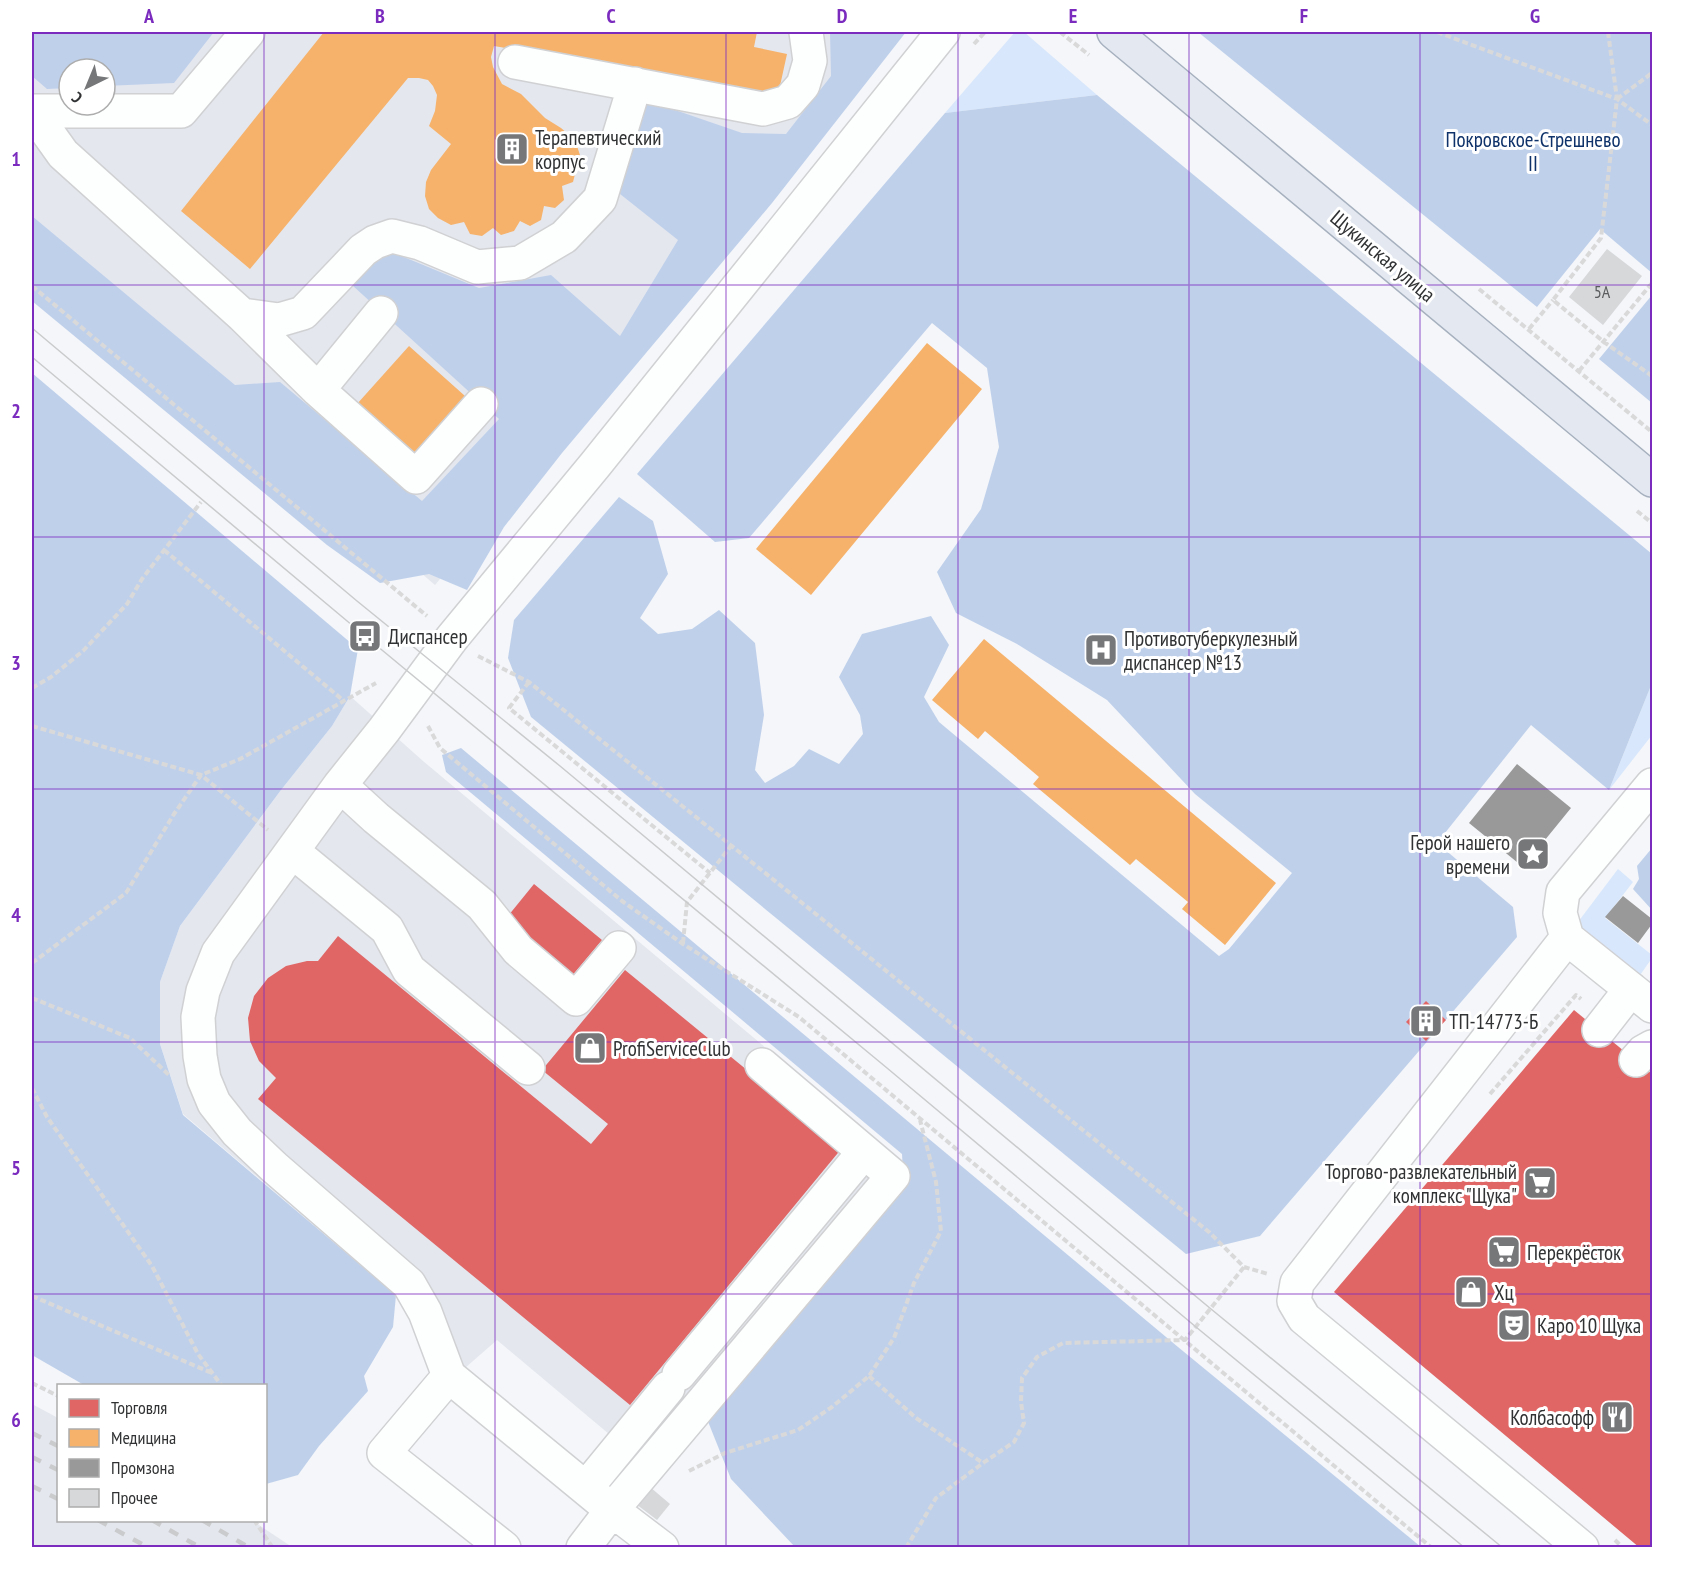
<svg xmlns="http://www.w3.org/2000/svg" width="1684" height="1579" font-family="'PT Sans Narrow',sans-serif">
	<rect width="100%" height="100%" fill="#f4f6f9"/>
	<path fill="#e4e7ee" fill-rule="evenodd" d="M32 32H889L435 585 32 239ZM69 69H105V105H69Z
		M350 696 423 761 895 1156 640 1460 497 1340 465 1368 396 1295 183 1114 160 1044V982L180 926 281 790 332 726Z
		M32 1404 58 1418V1520L253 1521 292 1547H32Z"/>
	<path fill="#d8e7fc" d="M1015 32H1024L1097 95 945 113Z
		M1652 683V735L1609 790Z
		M1618 869 1633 882 1605 918 1652 955V958L1638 978 1575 926Z"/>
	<path fill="#bfd0eb" d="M32 32H214L174 83 105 86V69H69V88L47 89 32 76Z
		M830 32H906L772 203 562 453 504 527 467 590 429 574 380 583 327 545 32 301V216L235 385 280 382 422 501 499 419 352 285 382 248 479 288 551 275 620 336 678 240 615 190 646 100 742 133 786 134 831 76Z
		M1198 32H1652V273L1600 229 1537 307Z
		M1097 95 1652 554V683L1609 790 1531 725 1437 843 1513 907 1517 937 1260 1236 1186 1254 531 717 508 658 514 620 619 497 653 521 668 574 640 618 658 634 692 629 719 610 755 643 764 715 755 770 765 783 794 766 809 749 839 764 863 734 860 715 839 677 862 634 931 616 949 645 924 697 939 722 1219 956 1229 949 1292 873 1195 794 1107 700 1017 644 956 613 937 572 981 509 999 447 987 368 932 323 749 538 715 542 637 474 945 113Z
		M1652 295V403L1599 359Z
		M32 373 358 649 350 696 332 726 281 790 180 926 160 982V1044L183 1115 396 1295 393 1327 364 1376 368 1391 319 1446 298 1475 266 1484V1386L84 1385 32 1355Z
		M461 748 1178 1347 1421 1547H795L731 1479 705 1414 903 1173 902 1154 446 772 442 755Z
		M1652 848V910L1633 889 1639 879 1637 866Z"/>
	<path fill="#e06666" d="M534 884 602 940 571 977 504 921Z
		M338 936 591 1144 608 1124 542 1070 625 970 842 1148 630 1405 258 1099 276 1078 259 1061 250 1041 248 1018 254 996 268 978 286 966 307 961H318Z
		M1426 1001 1446 1020 1426 1041 1406 1022Z
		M1574 1010 1652 1074V1548H1640L1334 1292Z"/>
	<path fill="#f6b26b" d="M324 32H757L754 47 787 54 778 95 494 46 491 57 493 67 502 84 521 94 545 118 561 128 575 140 580 155 573 182 562 186 564 200 555 208 544 206 541 220 530 226 520 221 514 231 501 235 493 228 482 236 470 234 464 222 451 225 438 218 429 209 425 196 426 182 431 170 451 144 429 126 435 111 437 95 433 86 428 80 419 78H408L250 269 181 211Z
		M927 343 982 389 811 595 756 549Z
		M409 346 465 396 414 454 357 404Z
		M984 639 1276 883 1225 945 1182 909 1188 902 1136 859 1130 865 1033 784 1039 777 985 731 978 739 932 700Z"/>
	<path fill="#999" d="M1517 764 1571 808 1523 867 1469 823Z
		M1623 896 1652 919V924L1638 943 1605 917Z"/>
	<path fill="#d6d8da" d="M1607 249 1642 276 1603 325 1569 297Z
		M650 1487 670 1504 657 1520 636 1504Z"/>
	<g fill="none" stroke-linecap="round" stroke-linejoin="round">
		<defs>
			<path id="minor" d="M515 62 763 109 788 102 803 85 810 61 806 32
				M32 111H181L248 32
				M33 112 63 154 242 315 279 320 303 313 363 250 375 242 392 236 420 243 477 267 520 263 564 237 600 199 635 84
				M242 315 318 390 416 477 481 404
				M318 390 381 313
				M340 785 376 818 482 905 518 950 576 999 619 948
				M1652 785 1563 892 1560 913 1567 938 1652 1006
				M292 851 387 929 409 970 528 1068
				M1567 938 1297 1283 1294 1301 1304 1318 1582 1548
				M1599 1030 1631 989
				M1636 1060 1643 1052 1652 1047
				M679 1374 864 1152
				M449 1376 384 1453 504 1548
				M586 1488 668 1388
				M583 1548 612 1510 893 1176 762 1065
				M662 1548 612 1510 449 1376 425 1312 409 1284 274 1167 237 1132 214 1103 204 1079 200 1056 198 1017 203 991 218 953 340 785 384 730 452 638 595 465 943 32"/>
			<path id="major" d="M1114 32 1652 480"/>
		</defs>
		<use href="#minor" stroke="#d0d1d3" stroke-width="36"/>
		<use href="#major" stroke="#a6b0be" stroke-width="36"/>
		<path stroke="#d9d9da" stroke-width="4" stroke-dasharray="6 3" stroke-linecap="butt" d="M1060 32 1089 55
			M1437 32 1617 99 1652 125
			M1608 32 1617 99 1601 238 1553 300 1604 342 1652 376
			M974 44 985 32
			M1617 99 1652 73
			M32 286 427 616
			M1479 289 1652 432
			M1529 329 1553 300
			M1579 371 1652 283
			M1637 511 1652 523
			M164 550 344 701
			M478 656 529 682 1209 1232 1244 1267 1268 1274
			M529 682 509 708 710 873
			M32 688 51 677 83 651 127 604 142 579 201 502
			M32 726 201 775 268 830
			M428 726 440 748 622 901 683 944 799 1017 1432 1548
			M683 943 687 902 731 846
			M32 963 126 893 174 814 201 775 240 759 376 683
			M32 998 130 1038 170 1076
			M32 1088 47 1117 152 1266 198 1354 222 1386
			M1490 1094 1576 995 1581 999
			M32 1296 212 1373
			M869 1376 916 1418 983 1463
			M32 1383 58 1396
			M689 1471 725 1453 798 1430 832 1407 869 1376 894 1338 914 1283 941 1231 936 1182 920 1120
			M254 1520 273 1548
			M1615 1540 1623 1548
			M906 1548 936 1498 983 1463 1014 1442 1024 1423 1021 1402 1022 1378 1037 1357 1063 1343 1185 1340 1244 1267"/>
		<use href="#minor" stroke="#fdfefe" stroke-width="33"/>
		<use href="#major" stroke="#e4e9f1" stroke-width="33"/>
		<path stroke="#cacbcc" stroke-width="1.5" d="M32 328 357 601 560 766 1211 1309 1503 1548
			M32 357 365 636 887 1068 1196 1327 1465 1548"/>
		<path stroke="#cacbcc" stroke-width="4.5" stroke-dasharray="10 10" stroke-linecap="butt" d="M32 1433 58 1446
			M32 1457 58 1470
			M32 1486 58 1499
			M98 1520 149 1548
			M152 1520 201 1548
			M202 1520 250 1548"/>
	</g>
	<path fill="none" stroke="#7b2cbf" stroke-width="1.5" stroke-opacity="0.55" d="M264 32V1386M495 32V1548M726 32V1548M958 32V1548M1189 32V1548M1420 32V1548M32 285H1652M32 537H1652M32 789H1652M32 1042H1652M32 1294H1652M264 1520V1548"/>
	<defs>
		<symbol id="building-square" viewBox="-11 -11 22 22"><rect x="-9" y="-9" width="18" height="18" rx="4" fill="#757778" stroke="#fff"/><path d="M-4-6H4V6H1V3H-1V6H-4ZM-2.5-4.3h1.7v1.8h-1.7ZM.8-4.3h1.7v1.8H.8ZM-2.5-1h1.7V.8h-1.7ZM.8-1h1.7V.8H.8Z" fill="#fff"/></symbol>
		<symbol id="bus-square" viewBox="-11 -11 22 22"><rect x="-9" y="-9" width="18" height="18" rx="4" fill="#757778" stroke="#fff"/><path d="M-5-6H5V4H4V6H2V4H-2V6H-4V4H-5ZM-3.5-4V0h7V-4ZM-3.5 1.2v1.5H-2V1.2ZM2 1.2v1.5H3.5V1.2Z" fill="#fff"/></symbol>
		<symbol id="hospital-square" viewBox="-11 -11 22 22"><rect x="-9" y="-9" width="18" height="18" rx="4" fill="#757778" stroke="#fff"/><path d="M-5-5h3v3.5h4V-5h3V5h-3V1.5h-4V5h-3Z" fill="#fff"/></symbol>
		<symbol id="sight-square" viewBox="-11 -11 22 22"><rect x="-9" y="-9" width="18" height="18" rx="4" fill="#757778" stroke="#fff"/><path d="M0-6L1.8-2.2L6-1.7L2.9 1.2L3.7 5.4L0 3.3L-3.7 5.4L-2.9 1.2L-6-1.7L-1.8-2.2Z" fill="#fff"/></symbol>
		<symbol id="shop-square" viewBox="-11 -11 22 22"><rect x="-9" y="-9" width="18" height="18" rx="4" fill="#757778" stroke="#fff"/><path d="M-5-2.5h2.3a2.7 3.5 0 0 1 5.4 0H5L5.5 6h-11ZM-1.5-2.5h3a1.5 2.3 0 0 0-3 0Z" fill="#fff"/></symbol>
		<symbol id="supermarket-square" viewBox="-11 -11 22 22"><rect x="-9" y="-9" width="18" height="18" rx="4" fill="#757778" stroke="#fff"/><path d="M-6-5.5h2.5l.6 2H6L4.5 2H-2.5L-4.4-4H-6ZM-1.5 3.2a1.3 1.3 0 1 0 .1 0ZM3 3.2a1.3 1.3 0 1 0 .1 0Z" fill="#fff"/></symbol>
		<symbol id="theatre-square" viewBox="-11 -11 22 22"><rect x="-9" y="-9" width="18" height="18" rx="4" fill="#757778" stroke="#fff"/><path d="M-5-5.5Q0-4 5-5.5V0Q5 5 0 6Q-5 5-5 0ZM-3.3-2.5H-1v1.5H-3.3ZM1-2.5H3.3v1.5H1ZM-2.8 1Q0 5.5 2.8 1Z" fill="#fff"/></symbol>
		<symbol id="restaurant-square" viewBox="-11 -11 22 22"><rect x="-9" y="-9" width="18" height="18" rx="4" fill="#757778" stroke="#fff"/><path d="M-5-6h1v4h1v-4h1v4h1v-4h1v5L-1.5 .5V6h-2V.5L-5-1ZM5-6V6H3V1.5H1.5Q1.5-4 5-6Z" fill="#fff"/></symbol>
	</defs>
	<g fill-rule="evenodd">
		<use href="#building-square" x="493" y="130" width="38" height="38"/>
		<use href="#bus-square" x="346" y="617" width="38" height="38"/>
		<use href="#hospital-square" x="1082" y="631" width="38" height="38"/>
		<use href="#sight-square" x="1514" y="835" width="38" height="38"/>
		<use href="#building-square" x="1407" y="1002" width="38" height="38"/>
		<use href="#shop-square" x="571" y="1029" width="38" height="38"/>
		<use href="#supermarket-square" x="1521" y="1164" width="38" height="38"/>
		<use href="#supermarket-square" x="1485" y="1233" width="38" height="38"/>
		<use href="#shop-square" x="1452" y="1273" width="38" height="38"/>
		<use href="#theatre-square" x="1495" y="1306" width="38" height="38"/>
		<use href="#restaurant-square" x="1598" y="1398" width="38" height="38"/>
	</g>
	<g text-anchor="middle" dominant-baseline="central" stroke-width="6" stroke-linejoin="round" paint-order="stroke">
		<g font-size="18" fill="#5a5c5d">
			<text x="1602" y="291">5А</text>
		</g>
		<g font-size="21" fill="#313233" stroke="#fff" text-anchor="start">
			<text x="535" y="137">Терапевтический<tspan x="535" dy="24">корпус</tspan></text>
			<text x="388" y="636">Диспансер</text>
			<text x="1124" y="638">Противотуберкулезный<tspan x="1124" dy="24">диспансер №13</tspan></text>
			<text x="1510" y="842" text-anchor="end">Герой нашего<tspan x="1510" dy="24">времени</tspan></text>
			<text x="1449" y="1021">ТП-14773-Б</text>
			<text x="613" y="1048">ProfiServiceClub</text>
			<text x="1517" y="1171" text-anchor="end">Торгово-развлекательный<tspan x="1517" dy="24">комплекс "Щука"</tspan></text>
			<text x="1527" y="1252">Перекрёсток</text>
			<text x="1494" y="1292">Хц</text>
			<text x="1537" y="1325">Каро 10 Щука</text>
			<text x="1594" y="1417" text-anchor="end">Колбасофф</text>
		</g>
		<g font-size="21" fill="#0e3269" stroke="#fff">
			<text x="1533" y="139">Покровское-Стрешнево<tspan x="1533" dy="24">II</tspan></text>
		</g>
		<g font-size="21" fill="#313233" stroke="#fff">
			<text transform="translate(1383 256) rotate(40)">Щукинская улица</text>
		</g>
	</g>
	<rect width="1684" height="1579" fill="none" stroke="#ffffff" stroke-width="66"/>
	<rect x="57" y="1384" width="210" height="138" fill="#ffffff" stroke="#adadad" stroke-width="1.5"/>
	<rect x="69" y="1399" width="30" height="18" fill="#e06666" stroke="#adadad" stroke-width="1.5"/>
	<text x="111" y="1414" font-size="18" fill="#313233">Торговля</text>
	<rect x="69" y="1429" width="30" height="18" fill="#f6b26b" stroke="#adadad" stroke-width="1.5"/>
	<text x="111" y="1444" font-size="18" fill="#313233">Медицина</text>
	<rect x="69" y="1459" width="30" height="18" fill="#999999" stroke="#adadad" stroke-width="1.5"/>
	<text x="111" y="1474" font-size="18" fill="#313233">Промзона</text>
	<rect x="69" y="1489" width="30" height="18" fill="#d6d8da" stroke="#adadad" stroke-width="1.5"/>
	<text x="111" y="1504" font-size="18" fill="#313233">Прочее</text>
	<g transform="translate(87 87) rotate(223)"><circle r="28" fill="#ffffff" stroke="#adadad" stroke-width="1.5"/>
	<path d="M0-4.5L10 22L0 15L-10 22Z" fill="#757778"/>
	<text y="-9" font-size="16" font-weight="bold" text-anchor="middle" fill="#313233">С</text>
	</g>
	<rect x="33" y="33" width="1618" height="1513" fill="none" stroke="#7b2cbf" stroke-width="2"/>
	<g font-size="20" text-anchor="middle" font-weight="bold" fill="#7b2cbf">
		<text x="149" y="23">A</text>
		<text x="380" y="23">B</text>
		<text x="611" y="23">C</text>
		<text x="842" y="23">D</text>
		<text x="1073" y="23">E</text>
		<text x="1304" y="23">F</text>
		<text x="1535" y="23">G</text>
		<text x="16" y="166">1</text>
		<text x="16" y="418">2</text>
		<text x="16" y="670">3</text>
		<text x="16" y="922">4</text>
		<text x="16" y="1175">5</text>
		<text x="16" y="1427">6</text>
	</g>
</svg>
